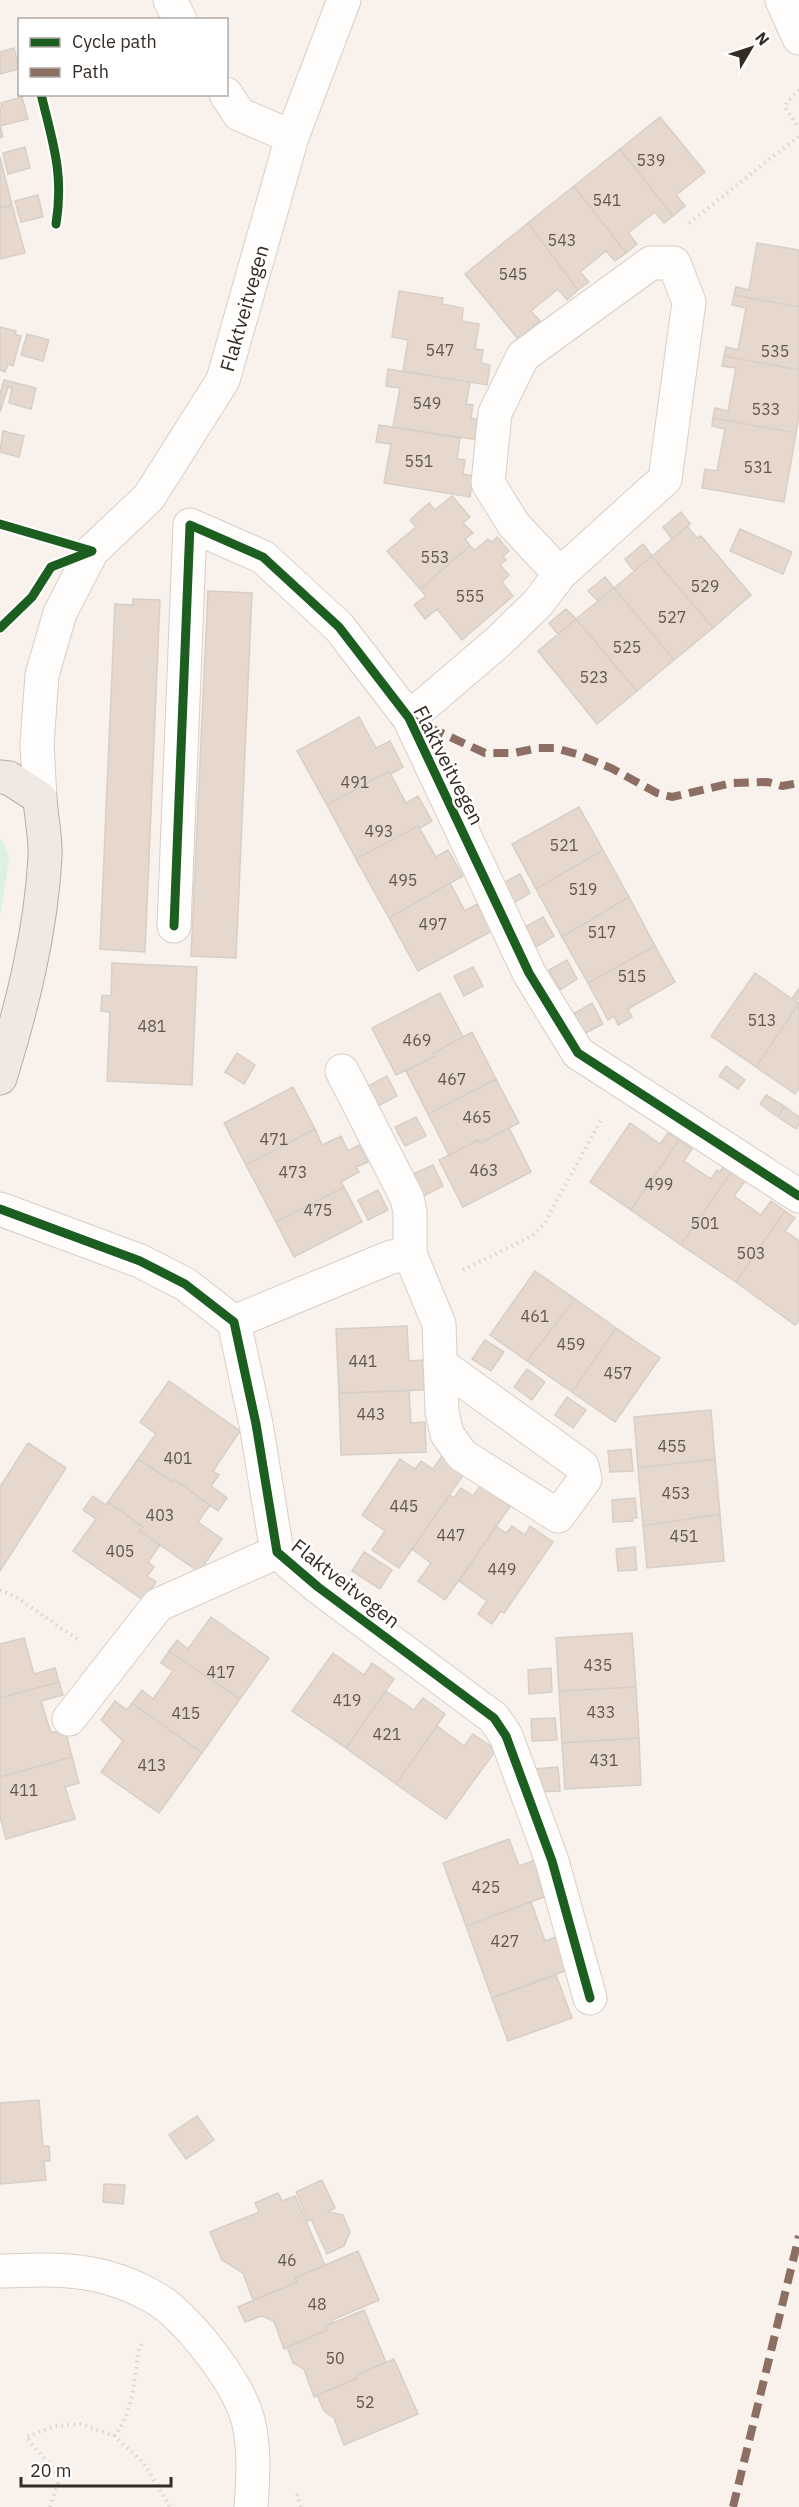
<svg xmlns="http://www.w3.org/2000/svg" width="799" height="2507" font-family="'IBM Plex Sans',sans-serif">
	<rect width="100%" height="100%" fill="#f9f2ec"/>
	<path fill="#dcf1de" d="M0 838 7 850 9 859 0 918Z"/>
	<path fill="#e6d8cc" stroke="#d6cfc9" stroke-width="1.5" d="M14 48 19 69 0 74V52Z
		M22 97 28 119 0 126 3 137 0 138V107L2 106 1 103Z
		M660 117 705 172 676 195 685 206 673 216 620 149Z
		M25 147 30 168 8 174 3 153Z
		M620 149 673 216 664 223 655 212 628 233 637 244 626 253 574 186Z
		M0 157 12 205 0 208Z
		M574 186 626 253 615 261 606 251 580 272 589 282 578 290 528 223Z
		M38 195 43 217 21 222 15 201Z
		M12 205 25 253 0 259V208Z
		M528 223 578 290 567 300 558 289 531 311 540 321 518 339 465 274Z
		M757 243 799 250V307L734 295 736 287 749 290Z
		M399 291 443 298 442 304 463 308 462 321 479 324 475 349 483 350 481 363 490 365 487 385 403 371 408 340 392 337Z
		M734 295 799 307V370L724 356 726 347 738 350 746 308 732 305Z
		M0 327 16 331 15 334 21 336 13 366 8 364 5 372 0 370Z
		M27 334 49 340 43 361 21 355Z
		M724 356 799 370V414L796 433 713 418 715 408 728 411 736 368 722 366Z
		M388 369 470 382 466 404 473 405 471 418 481 420 478 440 393 427 400 388 386 386Z
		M4 380 36 388 31 409 9 403 12 388 8 387 0 412V394Z
		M713 418 796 433 784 502 702 488 705 469 717 471 725 429 712 426Z
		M379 425 460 438 457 459 465 460 463 474 473 476 470 497 384 483 391 444 376 442Z
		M3 431 24 436 19 457 0 452Z
		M452 496 470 517 463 523 473 533 465 539 470 546 420 589 387 551 416 527 410 520 429 503 435 510Z
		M681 512 690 524 672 539 663 527Z
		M687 526 697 538 701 536 751 595 713 628 652 556Z
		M740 529 792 552 783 574 730 551Z
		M497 537 509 551 503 556 506 560 500 565 509 575 502 582 513 596 462 640 437 609 425 619 414 605 426 596 420 589 470 546 475 550 488 539 492 542Z
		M643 544 652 556 634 571 625 559Z
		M652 556 713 628 674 660 614 588Z
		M605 577 614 588 598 601 588 591Z
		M614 588 674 660 637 691 576 619Z
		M208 591 252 593 236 958 191 956Z
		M133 599 160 600 145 952 100 949 115 604 133 605Z
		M566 609 576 619 558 634 549 623Z
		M576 619 637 691 597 724 538 651Z
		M359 717 376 748 390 741 403 767 391 774 389 771 327 805 297 751Z
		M389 771 406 803 418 796 432 821 420 828 418 826 356 859 327 805Z
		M579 807 603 850 536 889 512 844Z
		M418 826 436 857 448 850 463 876 389 918 356 859Z
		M603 850 629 897 562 937 536 889Z
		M520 874 530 893 512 904 501 884Z
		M450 883 465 911 477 904 492 931 418 971 389 918Z
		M629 897 655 946 588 983 562 937Z
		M543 917 554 936 536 947 525 927Z
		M655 946 675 982 628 1009 632 1017 618 1025 614 1016 608 1020 588 983Z
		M567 960 577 979 560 990 549 970Z
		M112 963 197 967 192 1085 107 1081 110 1012 101 1011 102 995 111 996Z
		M473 967 483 986 464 996 454 976Z
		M755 973 792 999 799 988V997L796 1001 799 1003 756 1067 711 1036Z
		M440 993 463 1037 433 1053 435 1056 396 1075 372 1028Z
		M592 1003 603 1024 584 1034 573 1014Z
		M799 1003V1088L795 1094 756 1067Z
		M472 1032 496 1079 428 1114 406 1071 435 1056 433 1053Z
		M237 1053 255 1065 244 1084 225 1072Z
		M726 1066 745 1080 738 1089 719 1076Z
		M387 1076 397 1096 378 1106 368 1086Z
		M496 1079 519 1123 480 1143 478 1140 449 1155 428 1114Z
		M293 1087 315 1129 246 1165 224 1123Z
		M766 1095 784 1106 778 1117 760 1104Z
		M784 1106 799 1117V1124L796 1129 778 1117Z
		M416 1117 426 1136 405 1146 395 1127Z
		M630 1123 660 1144 668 1133 679 1140 631 1210 590 1182Z
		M509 1128 531 1172 463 1207 439 1160 478 1140 480 1143Z
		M315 1129 322 1145 341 1136 348 1151 359 1145 368 1162 356 1167 359 1172 341 1182 344 1187 276 1222 246 1165Z
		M679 1140 692 1149 684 1161 711 1179 717 1170 720 1172 727 1161 735 1167 681 1245 631 1210Z
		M433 1165 443 1186 424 1196 413 1174Z
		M735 1167 749 1176 734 1196 761 1215 771 1201 785 1211 736 1282 681 1245Z
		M344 1187 362 1222 294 1257 276 1222Z
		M378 1190 388 1210 368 1220 358 1200Z
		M785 1211 795 1218 785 1231 799 1241V1320L795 1325 736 1282Z
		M535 1271 575 1299 527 1361 490 1335Z
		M575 1299 616 1328 572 1392 527 1361Z
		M407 1326 409 1361 423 1360 424 1390 339 1393 336 1329Z
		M616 1328 660 1358 615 1422 572 1392Z
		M485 1340 504 1352 491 1371 472 1359Z
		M527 1369 545 1382 532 1400 514 1387Z
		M169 1381 240 1431 213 1471 219 1475 211 1486 227 1498 218 1511 175 1480 173 1482 138 1459 156 1434 140 1422Z
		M409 1391 411 1423 425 1422 426 1452 341 1455 339 1393Z
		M567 1397 586 1410 573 1428 555 1415Z
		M711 1410 715 1459 638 1468 634 1417Z
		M28 1443 66 1468 0 1571V1487Z
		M631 1449 633 1471 610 1472 608 1451Z
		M444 1453 468 1468 399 1568 372 1550 385 1531 362 1515 400 1459 415 1469 421 1461 433 1469Z
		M138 1459 173 1482 175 1480 210 1505 198 1522 222 1539 199 1572 140 1531 143 1527 108 1502Z
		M715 1459 720 1514 643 1526 638 1468Z
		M484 1481 514 1501 445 1600 418 1581 431 1563 412 1549 450 1495 454 1498 461 1488 473 1496Z
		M93 1496 106 1505 108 1502 143 1527 140 1531 160 1545 148 1562 154 1567 147 1576 156 1582 143 1600 73 1551 96 1519 83 1510Z
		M635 1498 637 1518H632L633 1521 613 1522 612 1500Z
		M720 1514 724 1561 647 1568 643 1526Z
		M496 1526 506 1533 512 1526 525 1535 530 1526 553 1542 504 1613 501 1611 492 1624 478 1614 487 1601 459 1581Z
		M635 1547 637 1570 618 1571 616 1549Z
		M364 1552 392 1570 380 1589 352 1571Z
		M211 1617 269 1658 240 1699 169 1651 177 1640 188 1649Z
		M632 1633 636 1687 559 1691 556 1638Z
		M24 1638 34 1674 55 1668 59 1682 0 1698V1644Z
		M169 1651 240 1699 202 1753 132 1703 142 1690 153 1699 173 1671 161 1663Z
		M333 1653 364 1675 372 1663 394 1679 346 1748 292 1711Z
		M551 1668 552 1692 529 1694 528 1670Z
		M59 1682 63 1695 41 1701 51 1733 65 1729 72 1757 0 1777V1698Z
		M636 1687 639 1738 562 1743 559 1691Z
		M386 1691 414 1710 423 1698 445 1714 396 1784 346 1748Z
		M115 1701 127 1710 132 1703 202 1753 159 1813 101 1772 123 1741 101 1720Z
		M555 1718 557 1740 532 1741 531 1719Z
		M437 1726 464 1746 473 1734 496 1750 446 1819 396 1784Z
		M639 1738 641 1785 565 1789 562 1743Z
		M72 1757 79 1783 65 1787 75 1819 6 1839 0 1816V1777Z
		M558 1767 560 1791 535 1792 534 1769Z
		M509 1839 519 1866 538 1859 545 1878 538 1881 544 1897 466 1926 443 1863Z
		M531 1902 545 1941 558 1936 570 1969 492 1998 466 1926Z
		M556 1975 572 2018 508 2041 492 1998Z
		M39 2100 43 2146H49L50 2161H44L46 2180 0 2184V2103Z
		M197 2116 214 2140 186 2159 169 2135Z
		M322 2180 335 2208 328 2212 343 2215 350 2232 344 2246 327 2254 311 2219 308 2221 296 2192Z
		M104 2184 125 2185 123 2204 103 2202Z
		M278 2193 282 2201 295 2196 325 2265 295 2278 297 2282 253 2300 243 2273 222 2260 210 2232 259 2212 255 2203Z
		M358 2251 379 2300 332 2320 334 2323 326 2326 327 2330 284 2349 274 2321 262 2316 245 2322 238 2307 297 2282 295 2278Z
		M364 2310 386 2362 356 2375 357 2378 314 2397 304 2369 293 2363 287 2347 327 2330 326 2326Z
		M394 2359 418 2414 344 2445 334 2418 324 2411 317 2395 357 2378 356 2375Z"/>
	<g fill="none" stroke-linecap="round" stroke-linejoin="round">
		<defs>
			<path id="minor" d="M170 0 180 20
				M782 0 799 38
				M226 94 239 114 292 137
				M409 718 499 641 538 603 560 574 665 479 689 302 674 263H651L523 356 495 413 488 483 514 525 560 574
				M40 798 37 744 42 675 60 613 92 551 149 497 223 380 292 137 344 0
				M174 926 190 525 263 557 339 627 409 718 529 973 578 1053 799 1196
				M342 1071 407 1198 410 1212V1254L439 1324 442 1412 447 1434 462 1455 558 1516 585 1479 582 1466 440 1364
				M0 1209 140 1261 185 1284 234 1322 256 1424 277 1552 318 1587 494 1718 506 1736 552 1861 590 1998
				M234 1322 391 1257 410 1254
				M69 1719 158 1605 277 1552
				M0 2271C40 2270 80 2267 118 2281 131 2285 156 2297 167 2306 196 2330 238 2383 248 2420 255 2448 253 2479 251 2507"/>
			<path id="major" d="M0 777 9 778 40 798C41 817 46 838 45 857 41 932 22 1007 0 1078"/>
		</defs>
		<use href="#minor" stroke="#d6cfc9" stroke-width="35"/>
		<use href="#major" stroke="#bcaca1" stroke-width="35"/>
		<path stroke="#d8d6d4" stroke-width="4" stroke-dasharray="1.5 4.5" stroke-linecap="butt" d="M799 90 787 102 785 107 799 128
			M689 223 799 136
			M463 1270 532 1236 544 1224 602 1118
			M0 1590 16 1597 77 1639
			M114 2436C134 2413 134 2378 139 2349L144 2341
			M297 2494 301 2507
			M50 2507 58 2483 55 2471 26 2437 55 2426 81 2424 114 2436 144 2463 170 2507"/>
		<use href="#minor" stroke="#fefdfc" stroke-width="33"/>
		<use href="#major" stroke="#f0e8e3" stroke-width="33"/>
		<path stroke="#8d6e63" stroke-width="8" stroke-dasharray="15 8" stroke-linecap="butt" d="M409 718 485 753H514L538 748H554L577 754 611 768 657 793 672 797 732 783 768 782 782 786 799 783
			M733 2507 799 2236"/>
		<defs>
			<path id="cycleway" d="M41 94C53 144 64 173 56 224
				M0 524 92 551
				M0 628 32 597 51 567 92 551
				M174 926 190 525 263 557 339 627 409 718 529 973 578 1053 799 1196
				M0 1209 140 1261 185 1284 234 1322 256 1424 277 1552 318 1587 494 1718 506 1736 552 1861 590 1998"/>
		</defs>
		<use href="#cycleway" stroke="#fff" stroke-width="13"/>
		<use href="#cycleway" stroke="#1b5e20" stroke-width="9"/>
	</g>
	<g text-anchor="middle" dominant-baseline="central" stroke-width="5" stroke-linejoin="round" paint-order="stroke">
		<g font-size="16" fill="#60564e">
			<text x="651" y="160">539</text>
			<text x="607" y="200">541</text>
			<text x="562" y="240">543</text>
			<text x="513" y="274">545</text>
			<text x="440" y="350">547</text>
			<text x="775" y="351">535</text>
			<text x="427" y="403">549</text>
			<text x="766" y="409">533</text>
			<text x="419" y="461">551</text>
			<text x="758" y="467">531</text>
			<text x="435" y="557">553</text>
			<text x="705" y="586">529</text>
			<text x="470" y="596">555</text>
			<text x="672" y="617">527</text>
			<text x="627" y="647">525</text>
			<text x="594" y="677">523</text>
			<text x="355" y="782">491</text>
			<text x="379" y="831">493</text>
			<text x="564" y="845">521</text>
			<text x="403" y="880">495</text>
			<text x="583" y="889">519</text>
			<text x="433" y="924">497</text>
			<text x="602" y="932">517</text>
			<text x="632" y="976">515</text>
			<text x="762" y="1020">513</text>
			<text x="152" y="1026">481</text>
			<text x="417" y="1040">469</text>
			<text x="452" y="1079">467</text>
			<text x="477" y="1117">465</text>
			<text x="274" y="1139">471</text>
			<text x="484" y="1170">463</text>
			<text x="293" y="1172">473</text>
			<text x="659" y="1184">499</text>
			<text x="318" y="1210">475</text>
			<text x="705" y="1223">501</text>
			<text x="751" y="1253">503</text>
			<text x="535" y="1316">461</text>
			<text x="571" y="1344">459</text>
			<text x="363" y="1361">441</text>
			<text x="618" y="1373">457</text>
			<text x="371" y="1414">443</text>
			<text x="672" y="1446">455</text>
			<text x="178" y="1458">401</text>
			<text x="676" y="1493">453</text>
			<text x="404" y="1506">445</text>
			<text x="160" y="1515">403</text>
			<text x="451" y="1535">447</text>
			<text x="684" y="1536">451</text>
			<text x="120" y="1551">405</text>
			<text x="502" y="1569">449</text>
			<text x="598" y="1665">435</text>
			<text x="221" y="1672">417</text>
			<text x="347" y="1700">419</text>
			<text x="601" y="1712">433</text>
			<text x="186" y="1713">415</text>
			<text x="387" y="1734">421</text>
			<text x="604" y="1760">431</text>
			<text x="152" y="1765">413</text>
			<text x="24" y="1790">411</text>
			<text x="486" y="1887">425</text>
			<text x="505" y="1941">427</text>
			<text x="287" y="2260">46</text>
			<text x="317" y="2304">48</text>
			<text x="335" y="2358">50</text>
			<text x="365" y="2402">52</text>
		</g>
		<g font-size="20" fill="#342b24" stroke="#fff">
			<text transform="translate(244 308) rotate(-74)">Flaktveitvegen</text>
			<text transform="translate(449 765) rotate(63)">Flaktveitvegen</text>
			<text transform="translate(346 1583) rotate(38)">Flaktveitvegen</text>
		</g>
	</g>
	<rect x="18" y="18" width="210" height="78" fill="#ffffff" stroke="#aeaaa7" stroke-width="1.5"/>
	<rect x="30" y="38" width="30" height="9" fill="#1b5e20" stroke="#aeaaa7" stroke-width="1.5"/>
	<text x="72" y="48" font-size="18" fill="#342b24">Cycle path</text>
	<rect x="30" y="68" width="30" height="9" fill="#8d6e63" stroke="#aeaaa7" stroke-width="1.5"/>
	<text x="72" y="78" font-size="18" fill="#342b24">Path</text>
	<g transform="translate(751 48) rotate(51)" stroke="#ffffff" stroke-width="4.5" paint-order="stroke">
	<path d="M0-4.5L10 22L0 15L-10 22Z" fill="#342b24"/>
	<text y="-9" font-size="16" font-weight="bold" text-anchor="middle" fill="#342b24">N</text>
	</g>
	<path d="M21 2477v9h150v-9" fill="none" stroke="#342b24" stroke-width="3"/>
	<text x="30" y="2477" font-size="18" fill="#342b24" stroke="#ffffff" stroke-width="4.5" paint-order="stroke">20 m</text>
</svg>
